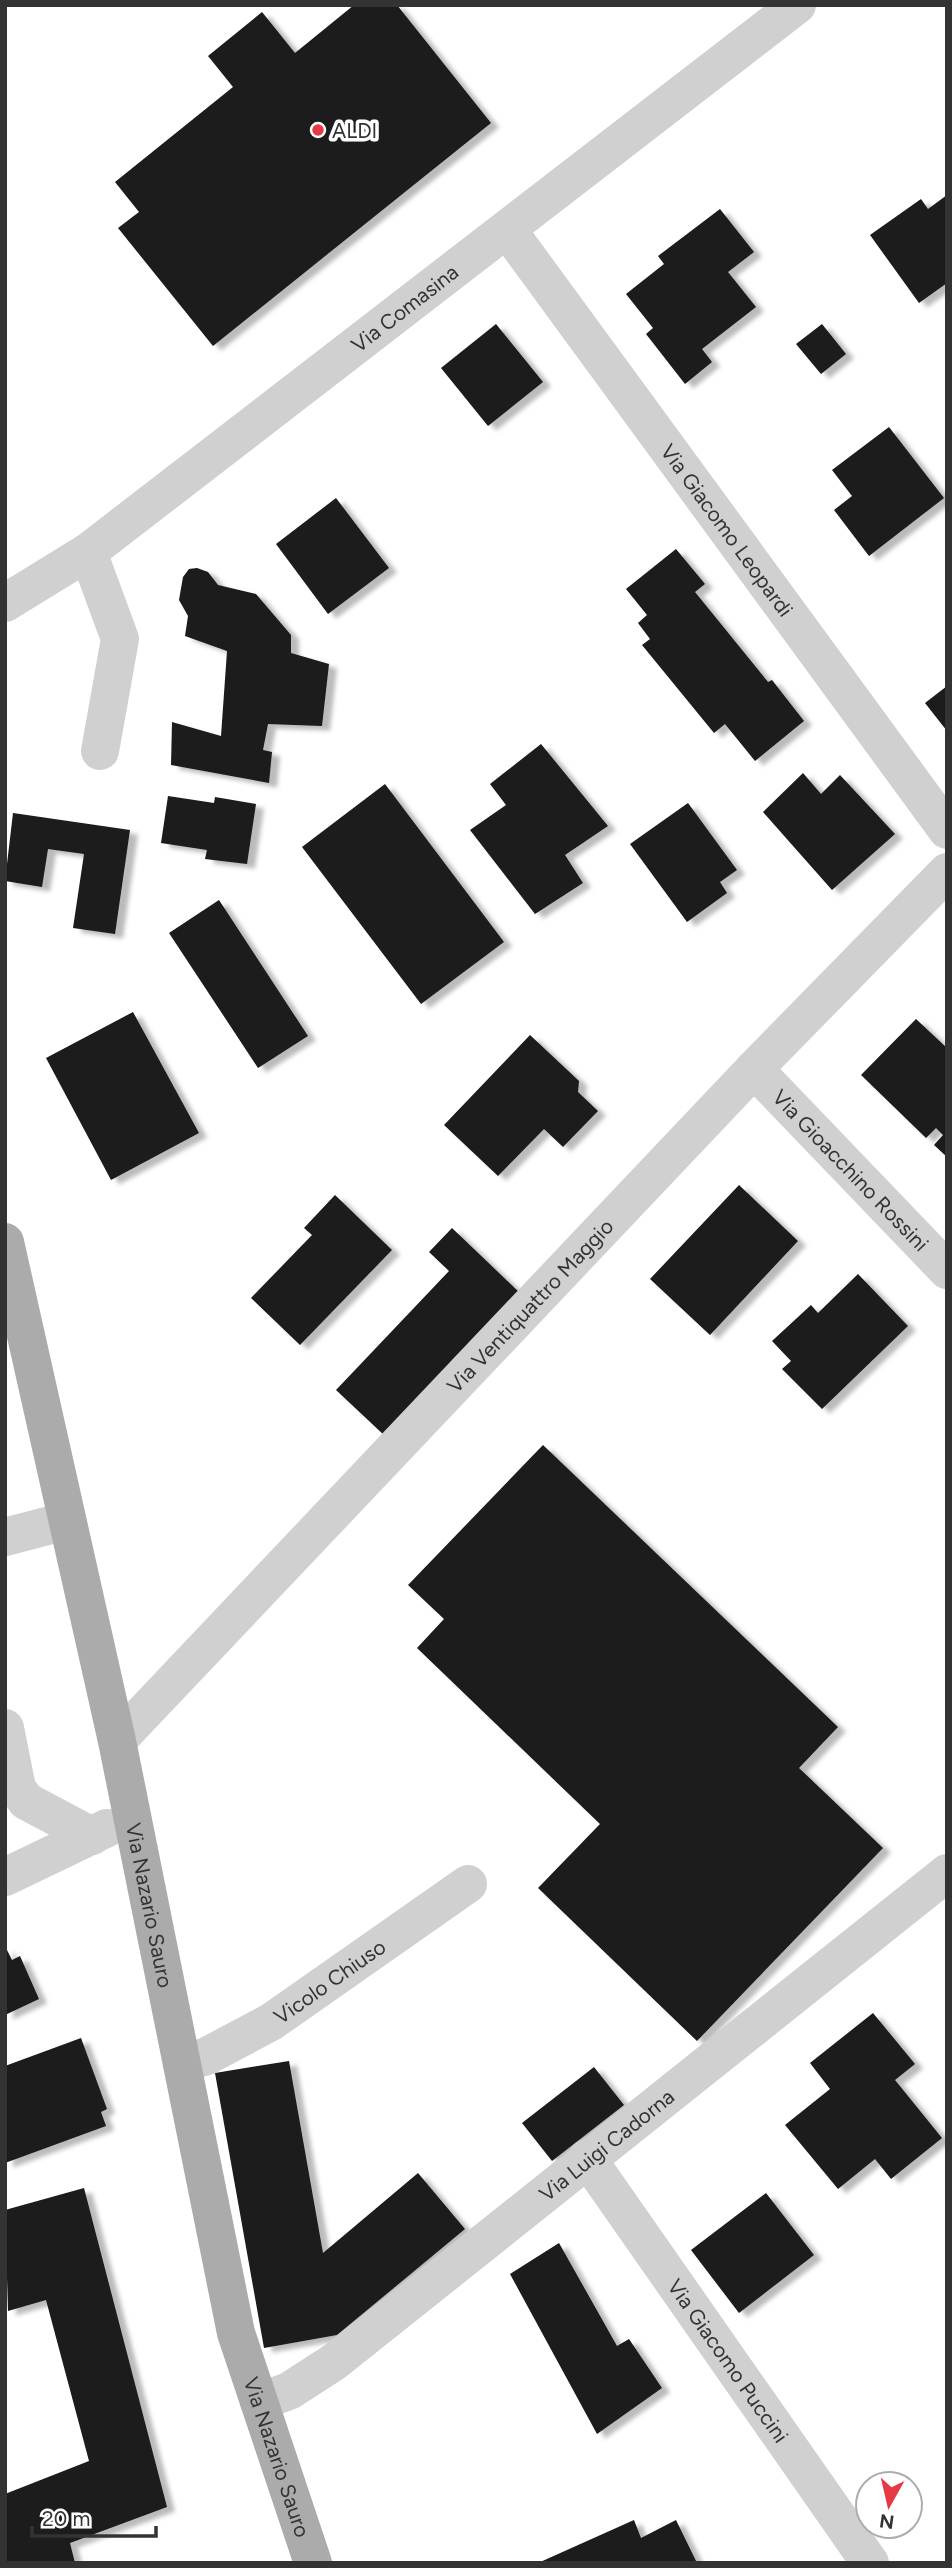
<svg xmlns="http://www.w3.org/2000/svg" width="952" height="2568" font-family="Figtree,sans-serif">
	<defs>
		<filter id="shadow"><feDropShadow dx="8" dy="4.5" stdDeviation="2" flood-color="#0004"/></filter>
	</defs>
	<rect width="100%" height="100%" fill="#fff"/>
	<path fill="#1a1a1a" filter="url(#shadow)" d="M354 5H397L491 123 213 346 118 228 139 212 115 182 233 87 208 56 262 12 295 53Z
		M947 195V283L919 303 870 235 921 199 928 209Z
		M720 209 754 252 728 272 756 307 702 349 712 362 685 384 646 334 653 328 626 294 664 264 658 256Z
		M496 324 543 382 488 426 441 368Z
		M822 324 846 354 821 374 796 344Z
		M889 427 944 498 869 556 834 510 852 496 832 470Z
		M336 498 389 568 328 614 276 544Z
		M676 549 705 584 695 592 768 682 772 680 804 721 755 761 725 724 714 733 642 645 650 639 638 623 647 615 626 589Z
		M197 568 208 572 218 585 256 594 291 635V653L329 664 322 726 268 724 263 750 272 752 269 783 171 765 172 722 221 736 227 651 185 636 188 616 179 600 183 577 189 569Z
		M947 686V731L925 703Z
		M541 744 608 826 565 855 583 883 535 914 470 830 506 805 490 784Z
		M803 773 821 794 840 775 895 834 832 890 763 812Z
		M385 784 504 942 421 1004 302 847Z
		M168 796 214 803 215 797 256 804 247 864 205 859 207 850 161 843Z
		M688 803 737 870 720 882 727 893 687 922 630 844Z
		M13 813 130 830 115 934 73 928 84 854 48 849 42 887 5 881Z
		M219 900 308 1036 258 1068 169 933Z
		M133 1012 199 1133 111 1180 46 1058Z
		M916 1019 947 1048V1157L934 1145 943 1135 936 1128 926 1138 861 1075Z
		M530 1035 579 1081 578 1092 598 1111 563 1147 544 1129 498 1176 444 1125Z
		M739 1185 798 1241 710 1335 650 1279Z
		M335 1195 392 1250 300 1345 251 1298 312 1235 304 1228Z
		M452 1228 520 1293 385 1436 336 1390 449 1271 429 1252Z
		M858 1274 908 1326 822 1409 782 1369 791 1361 772 1341 811 1305 818 1313Z
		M543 1445 838 1727 799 1768 883 1848 697 2041 538 1888 600 1824 417 1648 444 1619 408 1585Z
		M5 1946 12 1960 20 1956 39 1999 5 2015Z
		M873 2013 915 2064 895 2080 942 2138 891 2179 875 2159 838 2189 785 2125 830 2089 810 2063Z
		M81 2038 107 2109 101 2112 106 2126 5 2163V2066Z
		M289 2061 323 2253 418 2173 465 2229 337 2335 264 2348 215 2073Z
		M594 2067 624 2105 552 2161 522 2123Z
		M84 2188 167 2507 70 2543 75 2563H5V2494L89 2461 46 2300 8 2311 5 2210Z
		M766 2193 814 2255 739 2313 691 2250Z
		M559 2243 617 2346 629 2339 662 2388 597 2434 510 2274Z
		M634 2520 641 2538 676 2520 697 2563H538Z"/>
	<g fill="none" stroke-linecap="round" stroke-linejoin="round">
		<g stroke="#d0d0d0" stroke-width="38">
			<path id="s1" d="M507 229 947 830"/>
			<path d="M88 552 120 639 100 751"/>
			<path id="s2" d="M5 603 88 552 797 5"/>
			<path id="s3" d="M754 1069 947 1270"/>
			<path d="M5 1537 66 1521"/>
			<path d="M5 1728 17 1788 26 1801 92 1836"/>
			<path id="s4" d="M117 1741 754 1069 947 872"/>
			<path d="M5 1877 107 1828"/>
			<path id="s5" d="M182 2064 207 2056 271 2022 468 1884"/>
			<path id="s6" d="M587 2158 870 2563"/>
			<path id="s7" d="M259 2402 289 2391 334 2362 947 1873"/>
		</g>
		<path stroke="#ababab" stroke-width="38" id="s8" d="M5 1242 117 1741 236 2333 313 2563"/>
	</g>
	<circle fill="#e63946" stroke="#fff" stroke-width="2.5" cx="318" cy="130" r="7"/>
	<g text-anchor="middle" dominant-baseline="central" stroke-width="7" stroke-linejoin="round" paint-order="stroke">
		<g font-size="21" fill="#333" stroke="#fff" text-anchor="start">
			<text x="332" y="130">ALDI</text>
		</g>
		<g font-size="21" fill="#333" stroke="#fff">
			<text stroke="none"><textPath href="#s2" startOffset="497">Via Comasina</textPath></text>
			<text stroke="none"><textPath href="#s1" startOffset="373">Via Giacomo Leopardi</textPath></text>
			<text stroke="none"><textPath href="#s3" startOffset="140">Via Gioacchino Rossini</textPath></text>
			<text stroke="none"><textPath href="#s4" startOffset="600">Via Ventiquattro Maggio</textPath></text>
			<text stroke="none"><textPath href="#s8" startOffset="679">Via Nazario Sauro</textPath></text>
			<text stroke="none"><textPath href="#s5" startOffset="170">Vicolo Chiuso</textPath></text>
			<text stroke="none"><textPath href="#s7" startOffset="434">Via Luigi Cadorna</textPath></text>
			<text stroke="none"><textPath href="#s6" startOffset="247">Via Giacomo Puccini</textPath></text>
			<text stroke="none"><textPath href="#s8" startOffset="1246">Via Nazario Sauro</textPath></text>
		</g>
	</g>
	<rect width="952" height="2568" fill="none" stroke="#333333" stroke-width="14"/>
	<g transform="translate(889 2505) rotate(188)"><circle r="33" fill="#ffffff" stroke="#adadad" stroke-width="2"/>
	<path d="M0-5L12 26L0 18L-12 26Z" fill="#e63946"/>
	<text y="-10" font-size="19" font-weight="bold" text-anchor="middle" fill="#333333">N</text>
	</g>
	<path d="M32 2526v10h124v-10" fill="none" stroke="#333333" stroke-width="3.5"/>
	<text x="42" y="2526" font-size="21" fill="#333333" stroke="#ffffff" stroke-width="5" paint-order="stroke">20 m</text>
</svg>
